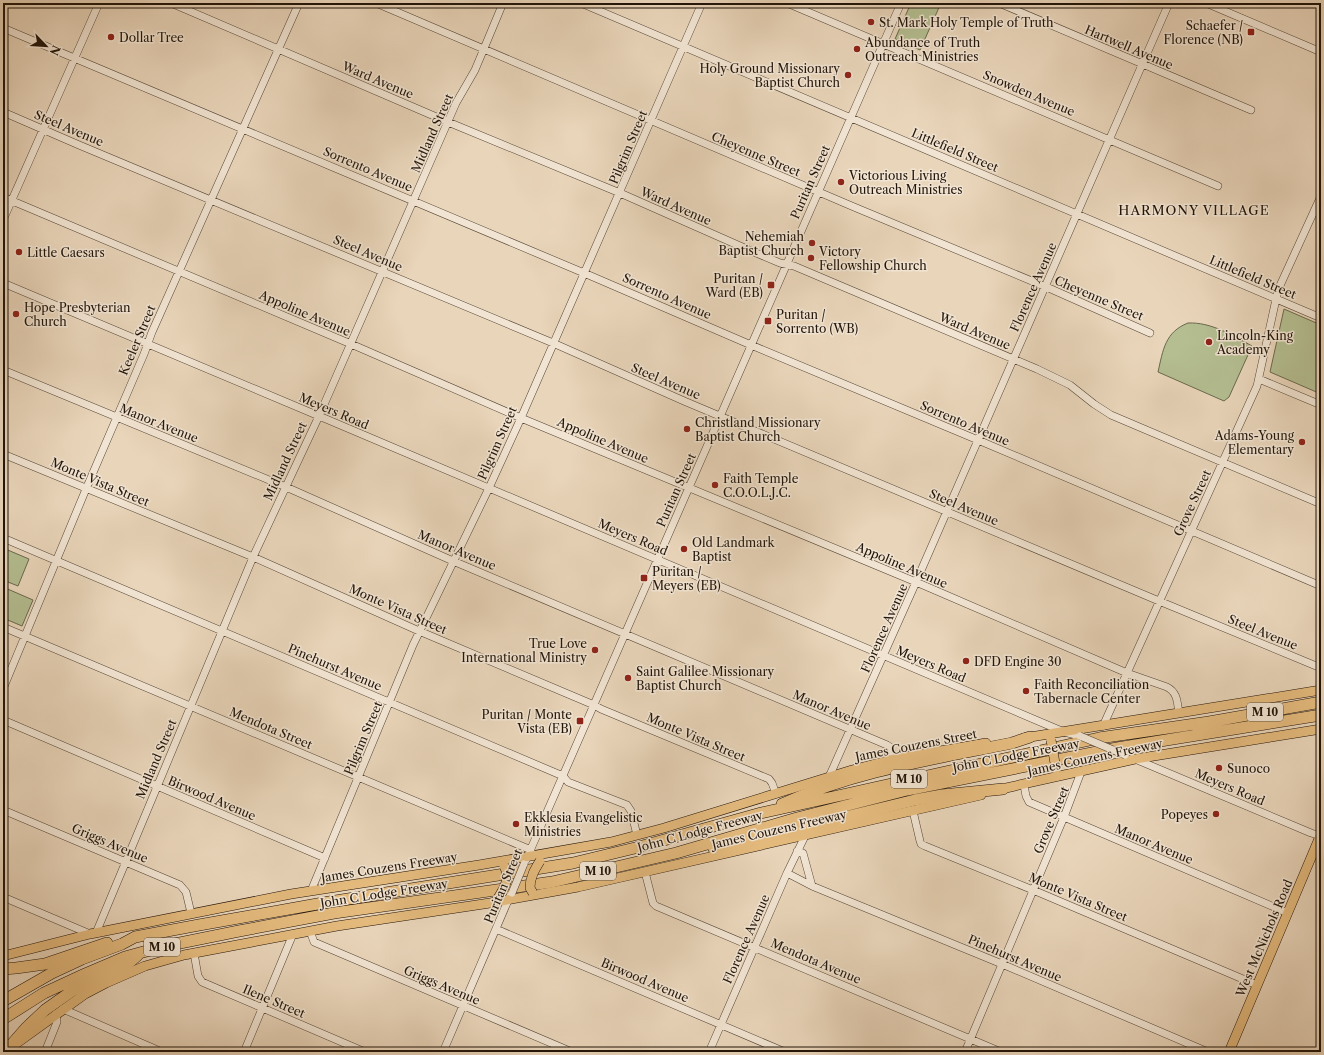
<svg xmlns="http://www.w3.org/2000/svg" width="1324" height="1055" font-family="'Libre Caslon Text',serif">
	<rect width="100%" height="100%" fill="#e9d5ba"/>
	<filter id="stains"><feTurbulence type="fractalNoise" baseFrequency=".005" numOctaves="4"/><feColorMatrix values="0 0 0 0 .2 0 0 0 0 .09 0 0 0 0 .02 0 0 0 .5 -.17"/></filter>
	<radialGradient id="worn" r=".72"><stop offset=".6" stop-color="#630" stop-opacity="0"/><stop offset="1" stop-color="#630" stop-opacity=".3"/></radialGradient>
	<path fill="#b4be91" stroke="#6a694d" d="M911 3H941L920 50 895 39Z
		M1284 309 1321 325V394L1270 372Z
		M1188 323C1211 322 1232 335 1252 346L1229 397 1224 401 1158 372C1163 350 1165 332 1188 323Z
		M3 548 29 559 18 586 3 580Z
		M3 587 33 600 22 626 3 618Z"/>
	<g fill="none" stroke-linecap="round" stroke-linejoin="round">
		<defs>
			<path id="minor" d="M171 3 448 122 620 193 749 250 780 263 794 266 1037 369 1070 385 1094 404 1111 415 1321 504
				M376 3 854 207 1051 289 1150 333
				M581 3 1321 318
				M787 3 1218 186
				M999 3 1251 110
				M1206 3 1321 52
				M3 28 584 273 751 345 978 440 1321 586
				M3 112 79 145 553 343 684 401 1159 601 1321 668
				M3 197 351 344 521 418 916 582 1127 673 1167 687C1178 693 1177 702 1179 713
				M3 220 99 3
				M3 283 319 416 1064 732 1080 736
				M3 370 286 487 453 561 887 745 890 747 894 759
				M1259 379 1321 405
				M3 454 253 557 419 631 594 705 601 709 769 779 772 783 776 794
				M3 538 563 776 568 782 627 805 631 811 637 835
				M3 627 531 850
				M3 689 86 489 144 354 152 332 299 3
				M3 720 325 858
				M1103 726 1257 386 1278 290 1321 196
				M1135 759 1311 833 1321 836
				M829 777 916 582 1169 3
				M1024 785 1026 796 1029 802 1288 913
				M3 810 180 885 186 892 191 913
				M913 811 920 841 921 844 925 846 1033 890 1257 985
				M797 851 803 853 812 886
				M526 860 901 3
				M645 872 653 903 656 906 1001 1052
				M787 873 812 886 1002 964 1208 1052
				M311 891 413 645 489 488 521 418 702 3
				M3 897 90 934
				M496 929 785 1052
				M310 931 314 942 572 1052
				M96 933 253 557 319 416 456 103 475 70 503 3
				M194 953 198 976 202 982 365 1052
				M63 1009 162 1052
				M45 1052 57 1022 56 1014
				M244 1052 293 934
				M443 1052 510 896
				M709 1052 787 873 805 836
				M965 1052 1064 817 1081 772"/>
			<path id="major" d="M1024 738 1321 690
				M997 790 1135 759 1321 729
				M3 956 90 934 291 894 479 865 611 842 664 828 852 770 894 759 986 743
				M17 1043 85 994 106 983 145 966 184 955 337 926 490 903 578 887 981 795
				M1229 1052 1321 834"/>
			<path id="highway" d="M782 804C855 771 935 759 1012 743L1030 737
				M714 849 915 800 942 795 1003 789
				M3 969 16 968 45 964 107 943
				M3 1001 52 973 82 959 122 944 135 937 199 925 323 903 573 863 639 847 761 813 1058 747 1099 738 1209 722 1321 702
				M3 1019 44 993 85 974 125 957 165 946 239 931 334 913 552 882 676 853 797 818 907 790 1117 748 1321 715
				M5 1052 27 1027 45 1010 72 991 125 966 137 956"/>
		</defs>
		<use href="#minor" stroke="#534435" stroke-width="8"/>
		<use href="#major" stroke="#211409" stroke-width="10"/>
		<use href="#highway" stroke="#211409" stroke-width="12"/>
		<use href="#minor" stroke="#f1e4d2" stroke-width="7"/>
		<use href="#major" stroke="#e4ba7d" stroke-width="9"/>
		<use href="#highway" stroke="#e4ba7d" stroke-width="11"/>
		<defs>
			<path id="minor-bridge" d="M1080 736 1125 755
				M512 893 524 864"/>
			<path id="major-bridge" d="M1051 740 1056 769
				M533 893 530 888C530 877 535 869 540 861
				M498 898C504 889 511 877 504 866"/>
		</defs>
		<use href="#minor-bridge" stroke="#534435" stroke-width="8" stroke-linecap="butt"/>
		<use href="#major-bridge" stroke="#211409" stroke-width="10" stroke-linecap="butt"/>
		<use href="#minor-bridge" stroke="#f1e4d2" stroke-width="7"/>
		<use href="#major-bridge" stroke="#e4ba7d" stroke-width="9"/>
	</g>
	<g fill="#8f2418" stroke="#f1e4d2" stroke-width="1.5">
		<circle cx="871" cy="22" r="4"/>
		<rect x="1247" y="28" width="8" height="8" rx="2"/>
		<circle cx="111" cy="37" r="4"/>
		<circle cx="857" cy="49" r="4"/>
		<circle cx="848" cy="75" r="4"/>
		<circle cx="841" cy="182" r="4"/>
		<circle cx="812" cy="243" r="4"/>
		<circle cx="19" cy="252" r="4"/>
		<circle cx="811" cy="258" r="4"/>
		<rect x="767" y="281" width="8" height="8" rx="2"/>
		<circle cx="16" cy="314" r="4"/>
		<rect x="764" y="317" width="8" height="8" rx="2"/>
		<circle cx="1209" cy="342" r="4"/>
		<circle cx="687" cy="429" r="4"/>
		<circle cx="1302" cy="442" r="4"/>
		<circle cx="715" cy="485" r="4"/>
		<circle cx="684" cy="549" r="4"/>
		<rect x="640" y="574" width="8" height="8" rx="2"/>
		<circle cx="595" cy="650" r="4"/>
		<circle cx="966" cy="661" r="4"/>
		<circle cx="628" cy="678" r="4"/>
		<circle cx="1026" cy="691" r="4"/>
		<rect x="576" y="717" width="8" height="8" rx="2"/>
		<circle cx="1219" cy="768" r="4"/>
		<circle cx="1216" cy="814" r="4"/>
		<circle cx="516" cy="824" r="4"/>
	</g>
	<g text-anchor="middle" dominant-baseline="central" stroke-width="3" stroke-linejoin="round" paint-order="stroke">
		<g fill="#f1e4d2" stroke="#5f5245" stroke-width="1">
			<rect x="1247" y="703" width="36" height="18" rx="3"/>
			<rect x="891" y="770" width="36" height="18" rx="3"/>
			<rect x="580" y="862" width="36" height="18" rx="3"/>
			<rect x="144" y="938" width="36" height="18" rx="3"/>
		</g>
		<g font-size="11" font-weight="bold" fill="#211409">
			<text x="1265" y="712">M 10</text>
			<text x="909" y="779">M 10</text>
			<text x="598" y="871">M 10</text>
			<text x="162" y="947">M 10</text>
		</g>
		<g font-size="12" fill="#211409" stroke="#f1e4d2" text-anchor="start">
			<text x="879" y="22">St. Mark Holy Temple of Truth</text>
			<text x="1243" y="25" text-anchor="end">Schaefer /<tspan x="1243" dy="14">Florence (NB)</tspan></text>
			<text x="119" y="37">Dollar Tree</text>
			<text x="865" y="42">Abundance of Truth<tspan x="865" dy="14">Outreach Ministries</tspan></text>
			<text x="840" y="68" text-anchor="end">Holy Ground Missionary<tspan x="840" dy="14">Baptist Church</tspan></text>
			<text x="849" y="175">Victorious Living<tspan x="849" dy="14">Outreach Ministries</tspan></text>
			<text x="804" y="236" text-anchor="end">Nehemiah<tspan x="804" dy="14">Baptist Church</tspan></text>
			<text x="819" y="251">Victory<tspan x="819" dy="14">Fellowship Church</tspan></text>
			<text x="27" y="252">Little Caesars</text>
			<text x="763" y="278" text-anchor="end">Puritan /<tspan x="763" dy="14">Ward (EB)</tspan></text>
			<text x="24" y="307">Hope Presbyterian<tspan x="24" dy="14">Church</tspan></text>
			<text x="776" y="314">Puritan /<tspan x="776" dy="14">Sorrento (WB)</tspan></text>
			<text x="1217" y="335">Lincoln-King<tspan x="1217" dy="14">Academy</tspan></text>
			<text x="695" y="422">Christland Missionary<tspan x="695" dy="14">Baptist Church</tspan></text>
			<text x="1294" y="435" text-anchor="end">Adams-Young<tspan x="1294" dy="14">Elementary</tspan></text>
			<text x="723" y="478">Faith Temple<tspan x="723" dy="14">C.O.O.L.J.C.</tspan></text>
			<text x="692" y="542">Old Landmark<tspan x="692" dy="14">Baptist</tspan></text>
			<text x="652" y="571">Puritan /<tspan x="652" dy="14">Meyers (EB)</tspan></text>
			<text x="587" y="643" text-anchor="end">True Love<tspan x="587" dy="14">International Ministry</tspan></text>
			<text x="974" y="661">DFD Engine 30</text>
			<text x="636" y="671">Saint Galilee Missionary<tspan x="636" dy="14">Baptist Church</tspan></text>
			<text x="1034" y="684">Faith Reconciliation<tspan x="1034" dy="14">Tabernacle Center</tspan></text>
			<text x="572" y="714" text-anchor="end">Puritan / Monte<tspan x="572" dy="14">Vista (EB)</tspan></text>
			<text x="1227" y="768">Sunoco</text>
			<text x="1208" y="814" text-anchor="end">Popeyes</text>
			<text x="524" y="817">Ekklesia Evangelistic<tspan x="524" dy="14">Ministries</tspan></text>
		</g>
		<g font-size="12" fill="#211409" stroke="#f1e4d2">
			<text transform="translate(1129 47) rotate(23)">Hartwell Avenue</text>
			<text transform="translate(378 80) rotate(23)">Ward Avenue</text>
			<text transform="translate(1029 93) rotate(23)">Snowden Avenue</text>
			<text transform="translate(69 128) rotate(23)">Steel Avenue</text>
			<text transform="translate(432 133) rotate(-66)">Midland Street</text>
			<text transform="translate(628 147) rotate(-67)">Pilgrim Street</text>
			<text transform="translate(955 150) rotate(23)">Littlefield Street</text>
			<text transform="translate(756 154) rotate(23)">Cheyenne Street</text>
			<text transform="translate(368 169) rotate(23)">Sorrento Avenue</text>
			<text transform="translate(810 182) rotate(-66)">Puritan Street</text>
			<text transform="translate(676 206) rotate(24)">Ward Avenue</text>
			<text transform="translate(368 253) rotate(23)">Steel Avenue</text>
			<text transform="translate(1253 277) rotate(23)">Littlefield Street</text>
			<text transform="translate(1033 287) rotate(-66)">Florence Avenue</text>
			<text transform="translate(667 296) rotate(24)">Sorrento Avenue</text>
			<text transform="translate(1099 298) rotate(23)">Cheyenne Street</text>
			<text transform="translate(305 313) rotate(23)">Appoline Avenue</text>
			<text transform="translate(975 331) rotate(23)">Ward Avenue</text>
			<text transform="translate(137 340) rotate(-67)">Keeler Street</text>
			<text transform="translate(666 381) rotate(23)">Steel Avenue</text>
			<text transform="translate(334 411) rotate(23)">Meyers Road</text>
			<text transform="translate(159 423) rotate(22)">Manor Avenue</text>
			<text transform="translate(965 423) rotate(23)">Sorrento Avenue</text>
			<text transform="translate(603 440) rotate(23)">Appoline Avenue</text>
			<text transform="translate(497 443) rotate(-66)">Pilgrim Street</text>
			<text transform="translate(285 461) rotate(-65)">Midland Street</text>
			<text transform="translate(100 482) rotate(23)">Monte Vista Street</text>
			<text transform="translate(676 490) rotate(-66)">Puritan Street</text>
			<text transform="translate(1192 503) rotate(-65)">Grove Street</text>
			<text transform="translate(964 507) rotate(23)">Steel Avenue</text>
			<text transform="translate(633 537) rotate(23)">Meyers Road</text>
			<text transform="translate(457 550) rotate(23)">Manor Avenue</text>
			<text transform="translate(902 565) rotate(23)">Appoline Avenue</text>
			<text transform="translate(398 609) rotate(24)">Monte Vista Street</text>
			<text transform="translate(884 628) rotate(-66)">Florence Avenue</text>
			<text transform="translate(1263 632) rotate(22)">Steel Avenue</text>
			<text transform="translate(931 664) rotate(23)">Meyers Road</text>
			<text transform="translate(335 667) rotate(23)">Pinehurst Avenue</text>
			<text transform="translate(832 710) rotate(23)">Manor Avenue</text>
			<text transform="translate(271 728) rotate(23)">Mendota Street</text>
			<text transform="translate(696 737) rotate(23)">Monte Vista Street</text>
			<text transform="translate(363 738) rotate(-67)">Pilgrim Street</text>
			<text transform="translate(916 745) rotate(-11)">James Couzens Street</text>
			<text transform="translate(1016 755) rotate(-11)">John C Lodge Freeway</text>
			<text transform="translate(1095 757) rotate(-12)">James Couzens Freeway</text>
			<text transform="translate(156 759) rotate(-67)">Midland Street</text>
			<text transform="translate(1230 787) rotate(23)">Meyers Road</text>
			<text transform="translate(212 798) rotate(23)">Birwood Avenue</text>
			<text transform="translate(1051 820) rotate(-67)">Grove Street</text>
			<text transform="translate(779 829) rotate(-13)">James Couzens Freeway</text>
			<text transform="translate(700 831) rotate(-15)">John C Lodge Freeway</text>
			<text transform="translate(110 843) rotate(23)">Griggs Avenue</text>
			<text transform="translate(1154 844) rotate(23)">Manor Avenue</text>
			<text transform="translate(389 867) rotate(-9)">James Couzens Freeway</text>
			<text transform="translate(503 886) rotate(-67)">Puritan Street</text>
			<text transform="translate(384 893) rotate(-9)">John C Lodge Freeway</text>
			<text transform="translate(1078 897) rotate(23)">Monte Vista Street</text>
			<text transform="translate(1264 938) rotate(-67)">West McNichols Road</text>
			<text transform="translate(746 939) rotate(-66)">Florence Avenue</text>
			<text transform="translate(1015 958) rotate(23)">Pinehurst Avenue</text>
			<text transform="translate(816 961) rotate(23)">Mendota Avenue</text>
			<text transform="translate(645 980) rotate(23)">Birwood Avenue</text>
			<text transform="translate(442 985) rotate(23)">Griggs Avenue</text>
			<text transform="translate(274 1001) rotate(23)">Ilene Street</text>
		</g>
		<g font-size="13" letter-spacing="1" fill="#211409" stroke="#f1e4d2">
			<text x="1194" y="210">HARMONY VILLAGE</text>
		</g>
	</g>
	<rect width="1324" height="1055" fill="none" stroke="#e9d5ba" stroke-width="16"/>
	<rect x="4" y="4" width="1316" height="1047" fill="none" stroke="#211409" stroke-width="2"/>
	<rect x="8" y="8" width="1308" height="1039" fill="none" stroke="#211409"/>
	<g transform="translate(46 46) rotate(115)" stroke="#f1e4d2" stroke-width="3" paint-order="stroke">
	<path d="M0-3L7 15L0 10L-7 15Z" fill="#211409"/>
	<text y="-6" font-size="11" font-weight="bold" text-anchor="middle" fill="#211409">N</text>
	</g>
	<rect width="100%" height="100%" filter="url(#stains)"/>
	<rect width="100%" height="100%" fill="url(#worn)"/>
</svg>
